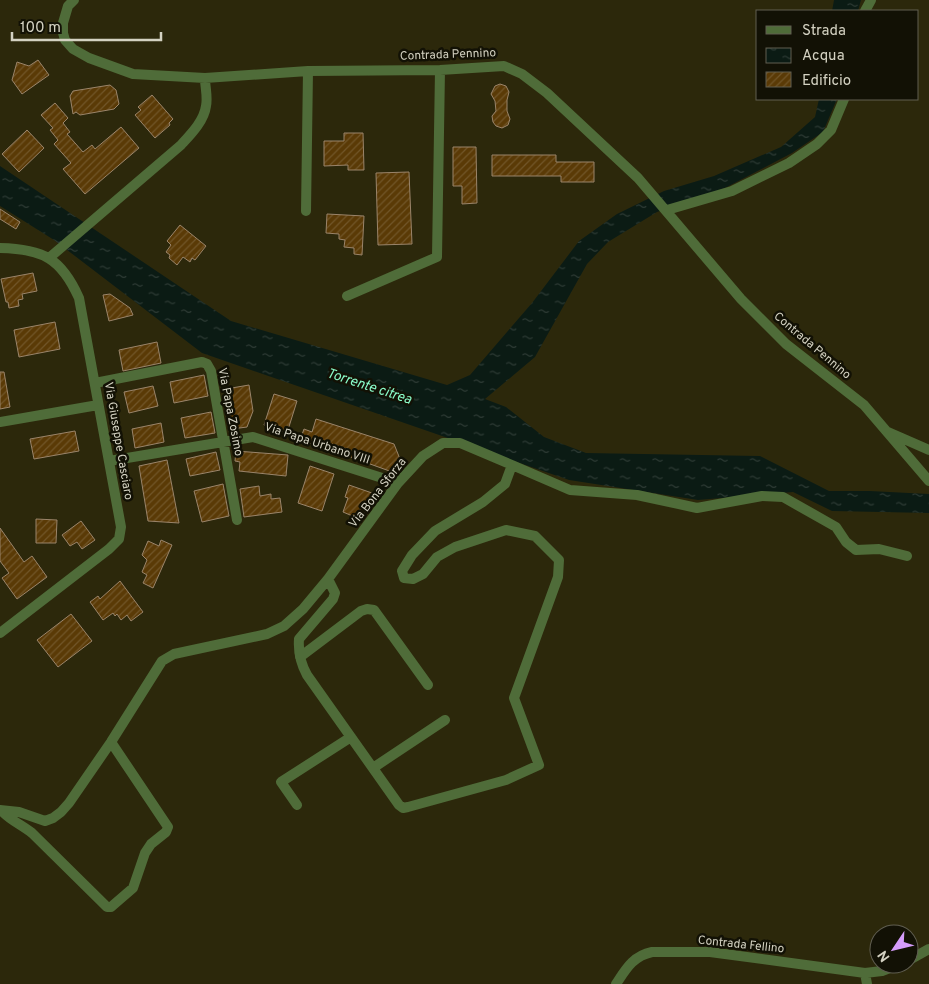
<svg xmlns="http://www.w3.org/2000/svg" width="929" height="984" font-family="Overpass,sans-serif">
	<defs>
		<pattern id="water-ripples" width="26" height="14" patternUnits="userSpaceOnUse" patternTransform="scale(1.25)"><rect width="26" height="14" fill="#0b1b14"/><path d="M2 4q2-2 4 0t4 0M15 11q2-2 4 0t4 0" fill="none" stroke="#2e3b35"/></pattern>
		<pattern id="building-hatch" width="6" height="6" patternUnits="userSpaceOnUse" patternTransform="scale(1.25)"><rect width="6" height="6" fill="#5a3a06"/><path d="M-1 1l2-2M0 6l6-6M5 7l2-2" fill="none" stroke="#715629"/></pattern>
	</defs>
	<rect width="100%" height="100%" fill="#2c280b"/>
	<path fill="url(#water-ripples)" d="M834 0H861L858 11H832Z
		M819 99H837L823 132 792 153 725 188 657 212 608 242 587 264 535 357 485 399 506 407 544 437 586 453 760 456 829 491H870L929 494V513L832 511 793 492 698 500 569 480 202 353 54 240 0 206V166L231 321 447 385 470 375 532 303 579 241 617 214 664 191 714 176 781 147 815 117Z"/>
	<path fill="url(#building-hatch)" stroke="#9a846a" d="M38 60 49 75 22 94 12 80 17 62 29 66Z
		M500 84 506 86 509 92 507 100V111L510 119 508 125 502 128 496 126 493 122 492 116 496 111 495 101 491 94 495 86Z
		M110 85 116 90 119 104 114 109 80 115 76 112 73 114 70 96 73 91Z
		M152 95 173 119 169 123 170 125 155 138 135 115 141 110 138 107Z
		M55 103 68 118 63 123 70 132 67 134 83 152 92 145 95 149 121 127 139 148 85 194 63 169 71 163 54 144 58 140 50 130 53 128 41 115Z
		M27 130 44 148 19 172 2 154Z
		M344 133H363L364 170H348V165L324 166V141H344Z
		M453 147H476L477 203 462 204V186H453Z
		M492 155H556V162H594V182H561V176H492Z
		M409 172 412 244 378 245 376 173Z
		M0 209 20 222 16 229 0 219Z
		M327 214 364 216 362 255 354 254V248L344 247 345 240 339 239V234L326 233Z
		M180 225 206 246 195 260 192 258 190 262 183 257 177 265 169 258 170 255 166 252 171 245 167 241Z
		M33 273 37 291 22 294 23 299 18 300 19 306 9 308 8 302H6L1 279Z
		M110 294 130 308 133 315 109 321 103 295Z
		M55 322 60 349 19 357 14 330Z
		M157 342 161 363 123 371 119 350Z
		M0 372H4L10 407 0 409Z
		M204 375 208 396 174 403 170 382Z
		M249 385 253 411 247 427 232 429 226 389Z
		M153 386 158 406 129 413 124 392Z
		M274 394 297 401 287 433 264 425Z
		M211 412 215 433 185 438 181 418Z
		M316 419 394 444 400 459 395 473 348 456 350 450 332 444 330 450 300 440 304 429 312 432Z
		M161 423 164 442 135 448 132 429Z
		M75 431 79 451 34 459 30 439Z
		M236 451 288 455 286 476 239 471 240 462 235 461Z
		M216 452 220 470 190 476 186 459Z
		M167 460 179 523 148 521 139 466Z
		M310 466 334 474 322 511 298 503Z
		M223 484 229 516 202 522 194 491Z
		M349 485 372 493 362 520 343 512 348 498 345 497Z
		M259 486 260 496 271 494V499L280 498 282 512 244 517 240 489Z
		M36 519 57 520 56 543H36Z
		M81 521 95 540 82 549 77 542 70 546 62 535Z
		M0 528 24 562 32 556 47 577 17 599 2 578 9 573 0 561Z
		M161 540 172 545 153 588 143 583 147 575 142 572 147 560 142 555 148 541 159 546Z
		M120 581 143 612 131 621 127 615 121 620 117 614 115 616 113 613 103 620 90 602 98 596 100 599Z
		M71 614 92 641 58 667 37 640Z"/>
	<g fill="none" stroke-linecap="round" stroke-linejoin="round">
		<path stroke="#4f6c39" stroke-width="10" d="M74 0 68 6 63 23V33L65 40 73 49 89 58 133 74 205 78 308 71 440 70 504 66 522 74 547 93 638 178 741 299 786 344 864 405 929 481
			M865 11 871 0
			M667 210 732 191 789 163 817 144 831 130 844 99
			M306 211 308 71
			M0 248C43 249 61 258 79 298L121 527 119 539 109 549 0 633
			M49 258 181 145C191 134 204 121 206 106 208 97 205 87 205 78
			M347 296 437 257 440 70
			M95 383 202 362 207 364 211 371 237 520
			M0 422 98 405
			M888 432 929 450
			M109 461 253 437 398 483
			M512 465 570 490 637 495 697 508 762 496 783 497 836 527 846 542 856 550 879 549 907 556
			M300 657 361 611 367 609 374 610 428 685
			M373 768 445 720
			M297 805 281 782 351 737
			M0 810 19 812 45 821 53 818 61 812 69 803 111 742 162 661 174 654 267 634 284 626 303 609 328 579 398 483 423 456 443 443H460L512 465 505 484 483 502 435 531 412 555 402 571 404 578 413 579 423 574 437 557 455 547 506 530 535 536 559 560 558 577 514 698 539 765 506 780 408 807 403 808 399 805 307 675C301 664 298 652 299 639L333 599 335 593 328 579
			M2 811C10 820 22 825 32 833L107 907H111L133 888 145 853 151 844 166 832 168 827 111 742
			M909 960 929 949
			M865 973 882 971 900 964
			M616 984C626 969 633 956 652 952H710L865 973 867 984"/>
	</g>
	<g text-anchor="middle" dominant-baseline="central" stroke-width="5" stroke-linejoin="round" paint-order="stroke">
		<g font-size="12" fill="#d4d2c2" stroke="#121105">
			<text transform="translate(448 55) rotate(-2)">Contrada Pennino</text>
			<text transform="translate(812 346) rotate(40)">Contrada Pennino</text>
			<text transform="translate(230 412) rotate(79)">Via Papa Zosimo</text>
			<text transform="translate(118 441) rotate(80)">Via Giuseppe Casciaro</text>
			<text transform="translate(317 444) rotate(18)">Via Papa Urbano VIII</text>
			<text transform="translate(378 493) rotate(-52)">Via Bona Sforza</text>
			<text transform="translate(741 945) rotate(6)">Contrada Fellino</text>
		</g>
		<g font-size="14" font-style="italic" fill="#8afbc9" stroke="#121105">
			<text transform="translate(369 387) rotate(18)">Torrente citrea</text>
		</g>
	</g>
	<rect x="756" y="10" width="162" height="90" fill="#121105" stroke="#605e51"/>
	<rect x="766" y="26" width="25" height="8" fill="#4f6c39" stroke="#605e51"/>
	<text x="802" y="35" font-size="15" fill="#d4d2c2">Strada</text>
	<rect x="766" y="48" width="25" height="15" fill="url(#water-ripples)" stroke="#605e51"/>
	<text x="802" y="60" font-size="15" fill="#d4d2c2">Acqua</text>
	<rect x="766" y="72" width="25" height="15" fill="url(#building-hatch)" stroke="#605e51"/>
	<text x="802" y="85" font-size="15" fill="#d4d2c2">Edificio</text>
	<g transform="translate(894 949) rotate(235)"><circle r="24" fill="#121105" stroke="#605e51"/>
	<path d="M0-4L9 19L0 12L-9 19Z" fill="#d59cfb"/>
	<text y="-8" font-size="14" font-weight="bold" text-anchor="middle" fill="#d4d2c2">N</text>
	</g>
	<path d="M12 32v8h149v-8" fill="none" stroke="#d4d2c2" stroke-width="2.5"/>
	<text x="20" y="32" font-size="15" fill="#d4d2c2" stroke="#121105" stroke-width="4" paint-order="stroke">100 m</text>
</svg>
